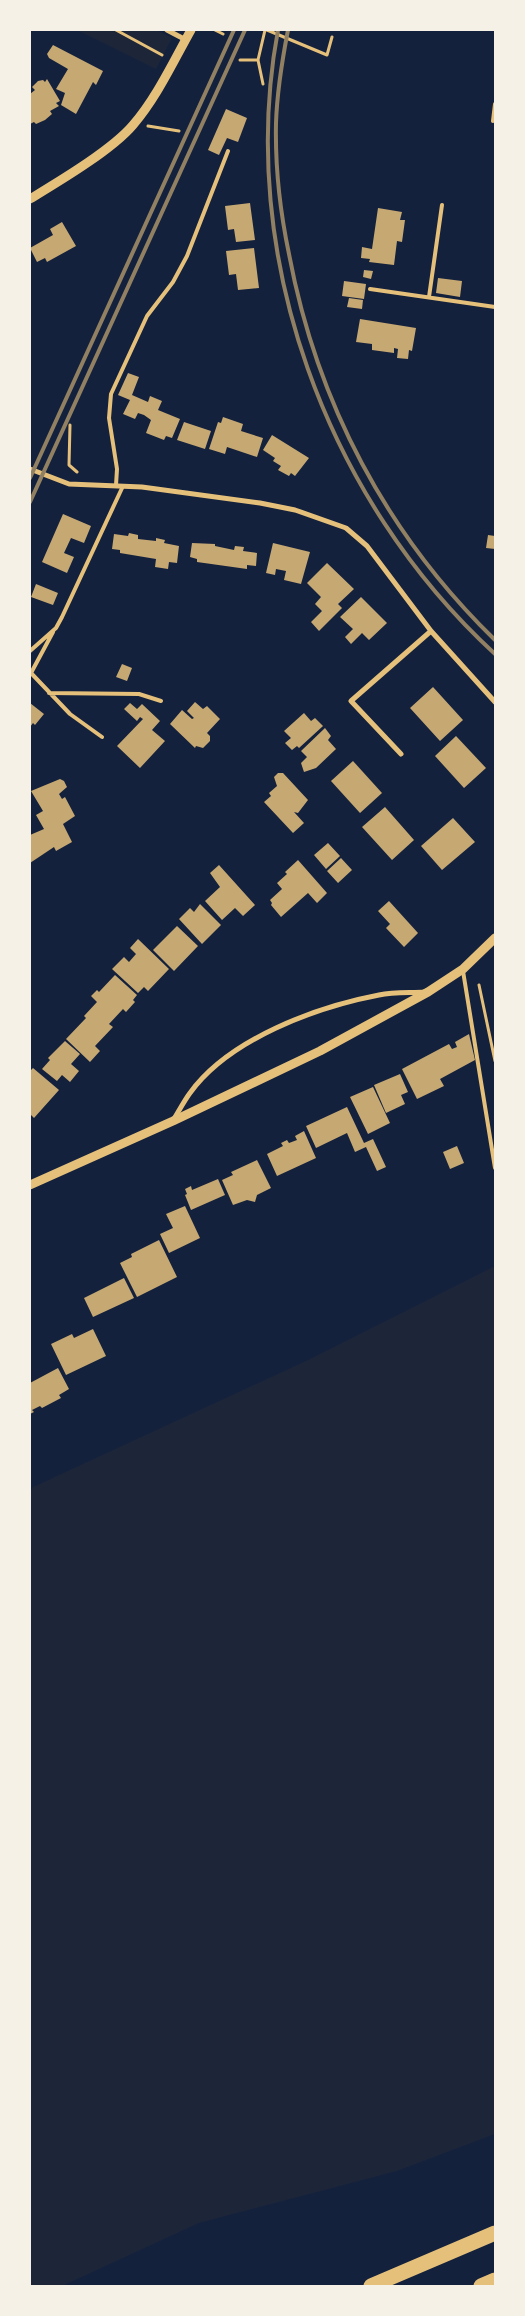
<svg xmlns="http://www.w3.org/2000/svg" width="525" height="2316" font-family="'Work Sans',sans-serif">
	<rect width="100%" height="100%" fill="#14213d"/>
	<path fill="#1d2539" d="M77 30H156L172 38 156 69Z
		M495 1266V2134L397 2171 199 2223 62 2286H30V1492L33 1487 308 1360Z"/>
	<path fill="#c6a872" d="M53 45 103 71 96 85 93 82 76 114 61 105 65 93 56 89 68 69 49 58 47 54Z
		M47 79 60 101 56 103 59 106 50 111 52 114 45 120 36 124 34 122 30 124V94L35 90 32 87 38 81 43 80 45 82Z
		M226 109 247 118 238 142 227 138 219 155 208 150Z
		M250 203 255 240 236 242 234 229 228 230 225 206Z
		M378 208 402 212 400 220H405L402 242 397 241 394 265 369 262 370 259 361 258 362 247 372 249Z
		M62 222 76 246 47 262 45 258 37 262 30 248 53 235 50 229Z
		M254 248 259 288 238 290 236 274 229 275 226 251Z
		M364 270 373 271 371 279 363 277Z
		M438 278 462 281 460 297 436 293Z
		M344 281 366 284 364 299 342 296Z
		M349 298 363 300 362 309 347 307Z
		M360 319 416 328 412 351 409 350 408 359 397 358 398 349 394 348V353L372 350V344L356 342Z
		M128 373 139 377 132 395 148 402 150 396 162 401 158 410 180 419 172 438 166 436 164 440 146 433 151 420 144 415 138 413 135 419 123 414 130 400 118 395Z
		M223 417 243 424 241 431 263 438 257 457 227 447 225 454 209 449 218 422 221 423Z
		M184 422 211 431 205 449 177 440Z
		M272 435 309 458 295 476 291 473 289 476 278 470 281 466 273 461 275 458 263 450Z
		M63 514 91 526 84 543 71 538 64 553 74 557 67 573 42 562Z
		M129 533 138 535V539L156 541V538L165 540 164 543 179 546 177 563 169 562 168 569 155 567 156 559 120 553V550L112 549 114 534 128 536Z
		M488 535 495 536V549L486 548Z
		M192 543 215 544V546L234 550 235 546 244 547 243 551 257 553 256 566 247 565V569L197 562V559L190 557Z
		M273 543 310 552 301 584 284 580 286 571 276 569 275 575 266 573Z
		M327 563 354 589 338 604 342 608 319 631 311 622 322 611 315 604 321 597 307 583Z
		M36 584 58 593 53 605 31 597Z
		M361 597 387 623 369 640 362 633 351 644 345 637 353 629 340 617Z
		M122 664 132 668 127 681 116 677Z
		M433 687 463 720 440 741 410 708Z
		M195 702 203 709 207 706 220 719 207 733 210 736V741L203 748 196 746 195 748 170 724 182 710 192 719 194 718 187 711Z
		M30 703 44 714 35 725 33 723 30 727Z
		M130 703 137 709 142 704 160 721 152 730 165 741 140 768 117 746 143 719 140 717 137 721 124 709Z
		M304 713 311 721 315 718 323 726 299 748 297 746 292 750 285 743 291 738 284 731Z
		M325 728 331 736 328 740 336 749 316 768 304 772 301 763 307 757 301 751Z
		M456 736 486 768 464 788 435 756Z
		M353 761 382 793 360 813 331 781Z
		M278 773H283L308 800 298 813 294 812 304 823 293 833 264 802 271 796 269 793 277 786 274 777Z
		M60 779 64 781 67 787 59 794 62 799 65 797 75 816 63 824 72 842 56 851 54 847 30 863V835L44 829 36 815 43 811 31 791Z
		M385 807 414 840 392 860 362 827Z
		M453 818 475 842 442 870 421 846Z
		M328 843 340 856 326 869 314 855Z
		M341 858 352 870 338 883 327 871Z
		M298 860 327 893 317 903 308 893 281 917 271 905 272 903 270 900 282 889 277 883 287 874 285 872Z
		M219 865 255 905 243 916 235 908 222 920 205 901 220 887 210 873Z
		M389 901 418 933 404 947 386 928 390 924 378 911Z
		M200 904 221 925 202 944 179 919 190 908 194 912Z
		M177 926 198 946 174 971 153 950Z
		M138 939 169 969 148 991 144 987 138 993 112 969 124 957 129 962 136 954 130 948Z
		M115 975 137 995 133 1000 135 1002 126 1012 123 1009 109 1024 113 1027 95 1046 100 1051 90 1062 66 1039 86 1018 84 1016 97 1002 91 996 97 990 99 992Z
		M469 1034 475 1060 440 1079 444 1086 417 1099 402 1069 449 1044 452 1049 457 1047 455 1042Z
		M65 1041 80 1054 71 1064 79 1071 70 1082 62 1075 57 1081 42 1069 50 1060 48 1058Z
		M33 1068 59 1090 34 1118 30 1114V1071Z
		M400 1074 408 1092 401 1095 405 1104 386 1113 374 1085Z
		M373 1087 390 1123 368 1134 350 1097Z
		M347 1107 364 1143 373 1139 386 1167 377 1171 366 1147 355 1152 347 1133 316 1148 306 1126Z
		M304 1131 316 1158 277 1176 267 1154 283 1146 281 1143 287 1140 289 1143 297 1140 295 1136Z
		M457 1146 464 1163 450 1169 443 1152Z
		M257 1160 271 1188 257 1195 255 1202 247 1200 233 1205 222 1180 233 1175 231 1172Z
		M218 1179 225 1195 191 1210 185 1195 187 1194 185 1189 191 1186 192 1190Z
		M185 1206 200 1238 169 1253 160 1234 173 1228 166 1214Z
		M159 1240 177 1277 137 1297 120 1263 132 1257 131 1254Z
		M124 1278 134 1298 93 1317 84 1298Z
		M93 1329 106 1356 66 1375 51 1344 72 1334 74 1338Z
		M58 1368 69 1389 59 1395 61 1398 42 1408 40 1406 32 1410 34 1412 30 1414V1383Z"/>
	<g fill="none" stroke-linecap="round" stroke-linejoin="round">
		<path stroke="#e5c07b" stroke-width="3" d="M116 30 162 55
			M215 30 223 34
			M267 30 327 55 332 37
			M240 60H258L265 30
			M258 60 263 84
			M148 126 179 131
			M70 425 69 465 77 472
			M479 985 495 1061"/>
		<path stroke="#e5c07b" stroke-width="4" d="M493 121 495 104
			M370 289 495 307
			M429 297 442 205
			M116 485 117 469 109 418 111 394 147 316 173 282 187 256 228 151
			M53 632 31 673 70 714 102 737
			M30 651 56 628 62 617 123 486
			M49 693 139 694 161 701
			M463 971 495 1168"/>
		<path stroke="#e5c07b" stroke-width="5" d="M167 30 186 40
			M30 469 69 484 142 487 260 503 295 510 346 528 367 546 431 631 495 702
			M401 754 351 701 431 631
			M174 1119C179 1111 184 1101 190 1093 229 1039 316 1007 379 995 394 992 410 993 425 992"/>
		<path stroke="#e5c07b" stroke-width="9" d="M30 199C58 182 112 150 133 125 157 97 173 62 191 30
			M30 1185 173 1121 320 1051 428 992 463 969 495 938"/>
		<path stroke="#e5c07b" stroke-width="15" d="M371 2286 495 2233
			M481 2286 495 2280"/>
		<path stroke="#918062" stroke-width="4" d="M278 30C236 255 327 500 495 654
			M288 30C282 61 277 92 276 123 275 168 280 211 289 254 317 403 387 535 495 640
			M30 478 234 30
			M30 502 245 30"/>
	</g>
	<rect width="525" height="2316" fill="none" stroke="#f6f1e7" stroke-width="62"/>
</svg>
